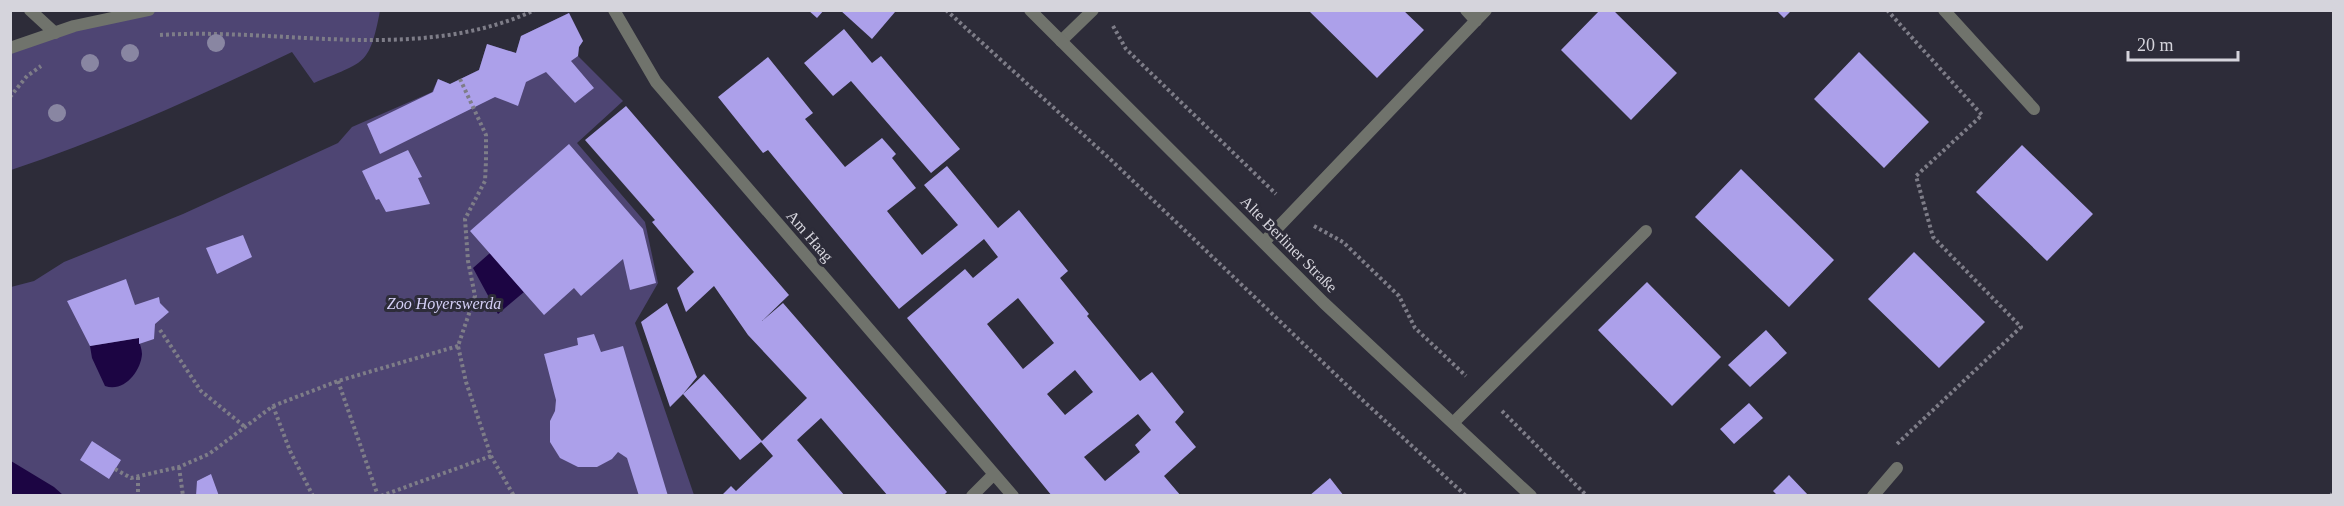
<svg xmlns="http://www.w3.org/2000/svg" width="2344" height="506" font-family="Georgia,serif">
	<rect width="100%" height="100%" fill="#2d2c39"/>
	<path fill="#4e4573" d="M157 11H380C369 67 365 61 314 83L292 52C200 96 107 138 11 170L10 49 125 16Z
		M569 13 583 41 579 47 578 56 623 101 577 143 645 222 658 283 635 323 694 495 11 496V287L34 281 64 262 183 214 338 143 352 127 432 92 438 79 450 84 479 70 487 44 516 53 521 36Z"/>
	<path fill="#1c0543" d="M490 253 524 292 498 314 473 268Z
		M139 338C139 343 142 349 142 354 141 371 124 393 105 386L92 358 90 346Z
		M11 461 54 487 63 495H11Z"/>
	<path fill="#aca0ea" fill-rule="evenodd" d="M808 10H824L817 18Z
		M840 10H894L895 12 872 39Z
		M1308 10H1403L1424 30 1377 78Z
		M1600 10H1613L1677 73 1631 120 1561 50Z
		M1776 10H1792L1784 18Z
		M569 13 583 41 579 47 578 56 571 61 594 88 575 103 546 72 526 82 518 106 495 97 380 154 367 124 433 92 438 79 450 84 479 70 487 44 516 53 521 36Z
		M844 29 872 63 881 56 960 149 931 173 851 81 833 96 804 63Z
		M1859 52 1929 122 1884 168 1814 99Z
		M768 57 813 113 805 119 845 167 882 138 896 154 892 158 916 188 887 211 922 255 958 225 924 185 947 166 998 228 1019 210 1068 271 1060 278 1089 314 1087 316 1140 381 1152 372 1184 412 1175 422 1196 447 1164 476 1181 496H1052L907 318 965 269 973 278 998 257 984 239 899 309 768 150 763 153 718 97ZM1018 298 1054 343 1023 369 987 324ZM1075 370 1093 392 1065 415 1047 394ZM1138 414 1151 430 1135 445 1140 452 1105 481 1084 457Z
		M626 106 789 295 762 321 783 303 947 492 943 496H888L821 418 797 440 845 496H721L731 486 736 491 773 456 761 442 740 460 683 394 670 407 641 322 667 303 697 377 683 394 704 374 762 441 807 398 748 335 714 286 686 312 677 288 694 272 652 222 655 220 585 140Z
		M569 144 643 229 656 283 630 290 623 259 581 296 574 288 544 315 470 231Z
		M2022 145 2093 214 2047 261 1976 192Z
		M408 150 422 177 418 178 430 204 386 212 379 199 376 200 362 171Z
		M1741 169 1834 260 1789 307 1695 217Z
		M243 235 252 257 217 274 206 248Z
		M1914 252 1985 322 1939 368 1868 299Z
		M126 279 135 305 159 297 160 303 169 312 155 324 154 339 139 344V338L90 346 67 301Z
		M1647 282 1721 357 1672 406 1598 330Z
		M1766 330 1787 353 1750 387 1728 365Z
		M594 334 601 352 623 346 668 496H639L627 458 618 452 612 459 597 467H578L560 458 550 442V421L555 411 556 400 544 354 578 345 577 338Z
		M1749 403 1763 418 1734 444 1720 429Z
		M92 441 121 460 109 479 80 460Z
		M211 474 219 496H196L197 481Z
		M1789 475 1809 496H1778L1773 491Z
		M1330 478 1344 496H1309Z"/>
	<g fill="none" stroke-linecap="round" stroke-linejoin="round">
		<path stroke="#7e7d88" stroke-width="4" stroke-dasharray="3 3" stroke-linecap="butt" d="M946 10 1110 159 1356 394 1466 496
			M1887 10 1982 115 1916 176 1933 237 2021 327 1897 444
			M1113 26 1126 49 1276 194
			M160 35C284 27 418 64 535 10
			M460 79 486 135V161L485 181 465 219 468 261 475 296 458 346 466 382 491 456 514 496
			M10 97 27 76 41 66
			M1314 226 1343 242 1399 296 1415 328 1466 376
			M160 330 201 391 245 427
			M338 381 378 496
			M273 406 290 451 313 496
			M1502 411 1587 496
			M179 467 183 496
			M115 469 131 478 179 467 209 454 273 406 338 381 458 346
			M138 477V496
			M381 496 491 456
			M2331 496 2334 490"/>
		<path stroke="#70736c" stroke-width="12" d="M30 10 55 33
			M1466 10 1476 21
			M1944 10 2034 109
			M1061 41 1093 10
			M1264 242 1486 10
			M1454 422 1646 231"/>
		<path stroke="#70736c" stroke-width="12" d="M614 10 656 82 1013 496
			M1030 10 1324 303 1531 496
			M10 48 74 26 149 10
			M972 496 994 474
			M1873 496 1897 468"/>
	</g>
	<g fill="#8986a2">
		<circle cx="216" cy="43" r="9"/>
		<circle cx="130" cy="53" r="9"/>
		<circle cx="90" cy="63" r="9"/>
		<circle cx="57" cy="113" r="9"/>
	</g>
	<g text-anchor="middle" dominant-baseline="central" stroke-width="6" stroke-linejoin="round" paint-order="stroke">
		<g font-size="16" fill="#d5d4dc" stroke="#2d2c39">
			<text transform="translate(810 236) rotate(49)">Am Haag</text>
			<text transform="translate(1289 244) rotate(45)">Alte Berliner Straße</text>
		</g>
		<g font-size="16" font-style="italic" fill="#d5d0f7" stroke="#2d2c39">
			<text x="444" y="303">Zoo Hoyerswerda</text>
		</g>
	</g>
	<rect width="2344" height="506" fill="none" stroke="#d5d4dc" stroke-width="24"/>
	<path d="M2128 51v9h110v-9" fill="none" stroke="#d5d4dc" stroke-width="3"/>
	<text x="2137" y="51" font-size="18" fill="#d5d4dc" stroke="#2d2c39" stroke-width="4.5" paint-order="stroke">20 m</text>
</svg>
